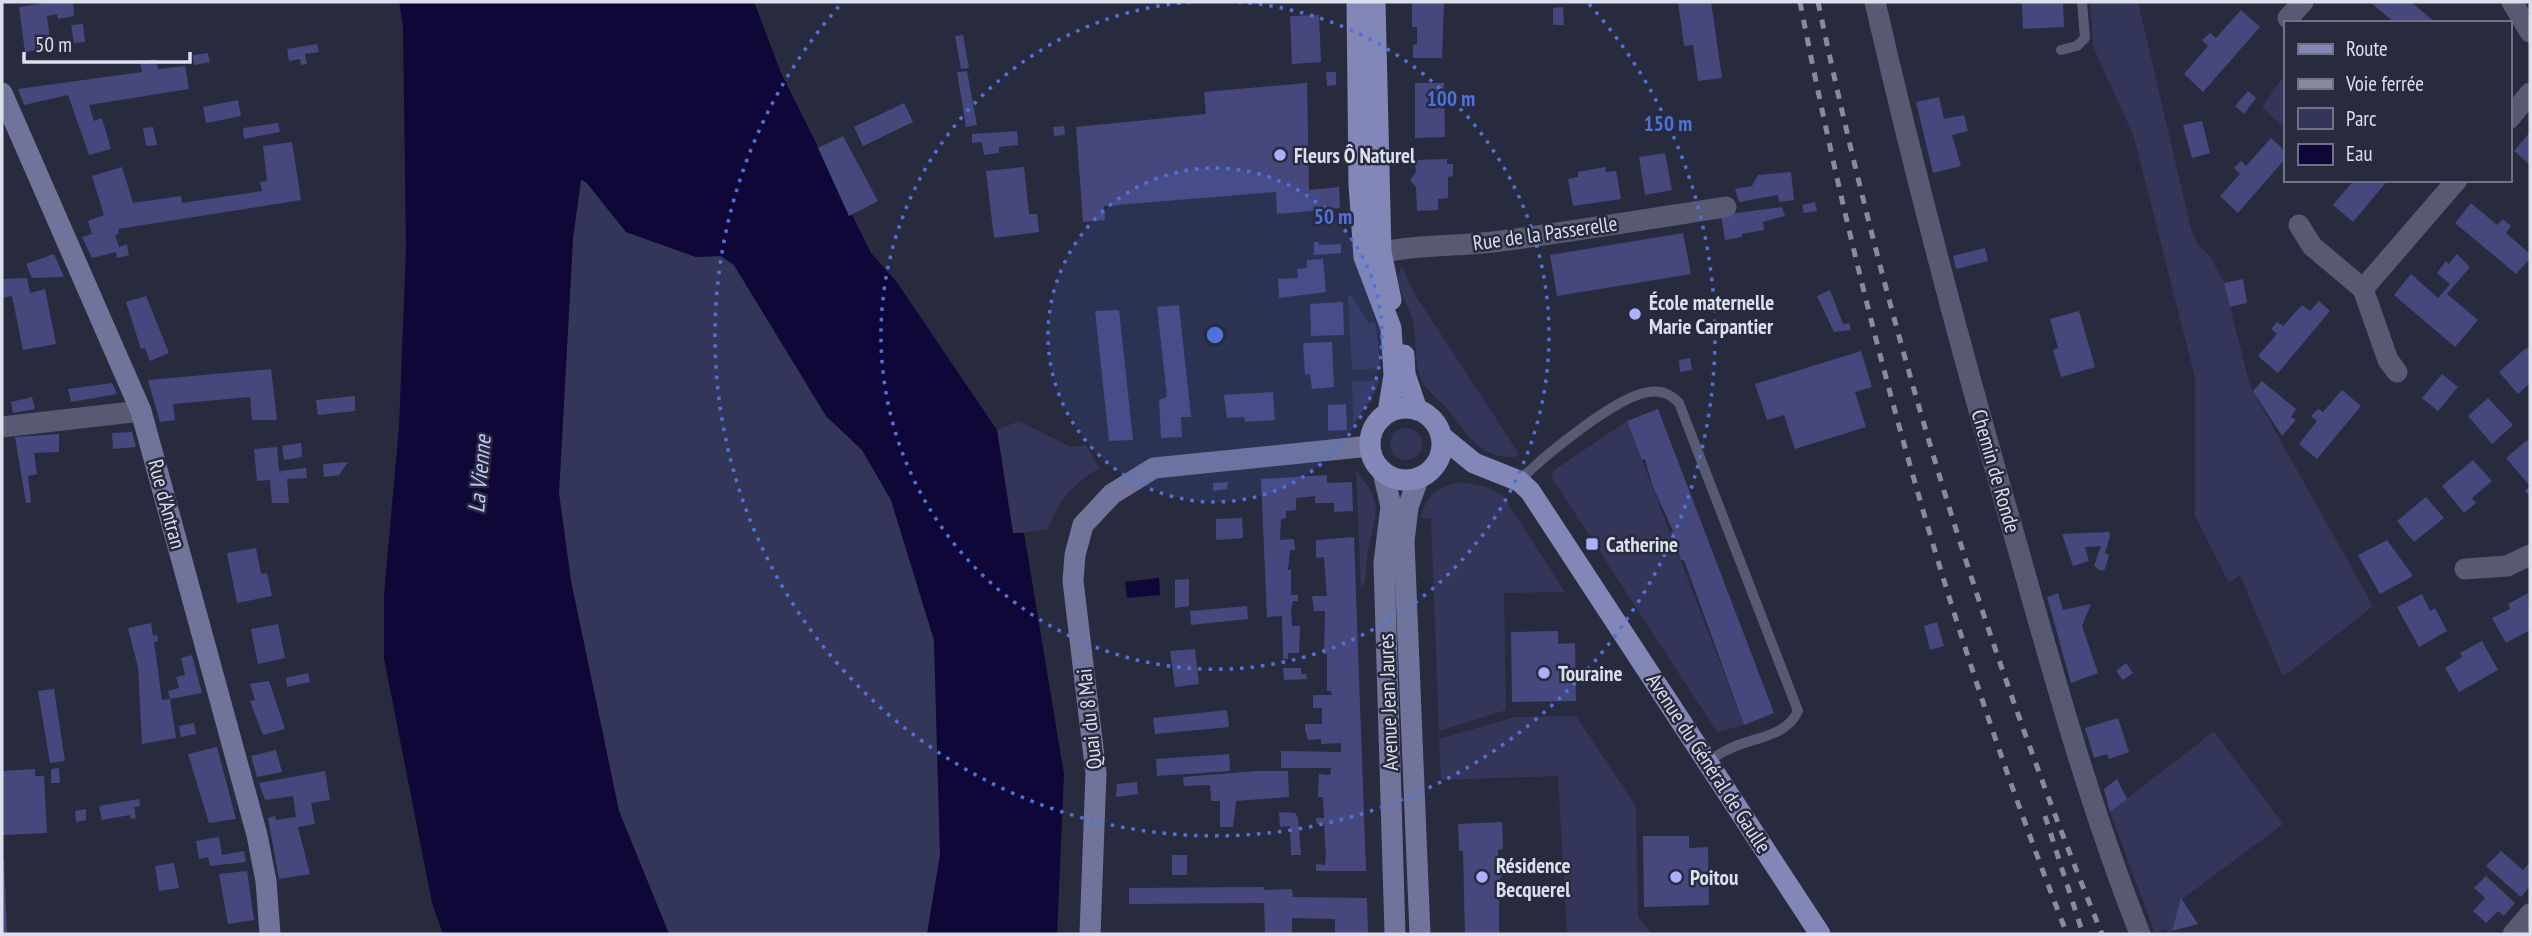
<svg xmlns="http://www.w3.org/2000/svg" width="2532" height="936" font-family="'PT Sans Narrow',sans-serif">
	<rect width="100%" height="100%" fill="#282a3e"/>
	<path fill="#343659" d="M2090 2H2138L2191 229 2198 245 2210 256 2224 283 2250 386 2373 606 2283 677 2240 575 2229 583 2195 516V378L2134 137 2093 46Z
		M2285 74V129L2262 107Z
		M581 180 586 182 626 232 696 257 721 256 734 265 826 416 862 450 891 500 934 640 940 855 927 934H669L619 811 571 581 559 493 573 238Z
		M1402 267 1414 293 1519 454 1515 457C1479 458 1467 434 1448 410 1439 398 1425 391 1420 377 1414 358 1417 337 1412 318 1408 303 1391 282 1402 267Z
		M1348 295H1351L1369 324 1375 322 1381 368 1352 370Z
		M1380 380 1371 401 1353 423 1352 382Z
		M1019 421 1071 447 1086 445 1099 468C1071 487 1060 497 1048 529L1013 534 997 430Z
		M1627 421 1744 725 1717 732 1552 478 1553 471Z
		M1390 444a16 16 0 1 1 32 0a16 16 0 1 1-32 0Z
		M1356 470C1385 507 1376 509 1368 552 1365 566 1369 577 1361 589Z
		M1467 483 1490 488 1503 496 1565 592 1504 593 1506 710 1439 731 1431 518H1420C1428 493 1440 483 1467 483Z
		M1576 716 1636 806 1638 917 1652 934H1567L1558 776 1441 780 1439 739 1515 717Z
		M2214 731 2283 824 2181 900 2171 934 2165 929 2155 933 2110 812Z"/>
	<path fill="#0e0737" d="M399 2H754L781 73 871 253 896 281 997 430 1013 533H1024L1064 774 1057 934H927L940 855 934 640 891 500 862 450 826 416 734 265 721 256 696 257 626 232 586 182 581 180 573 238 559 493 571 581 619 811 669 934H443L432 903 384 658V595L399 427 406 249 403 26Z
		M1159 578 1160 595 1127 598 1125 582Z"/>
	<path fill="#46487d" d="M53 2H73L74 16 58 19 57 14 47 16 51 48 25 52 19 7Z
		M1412 2H1444L1442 58H1413V45L1417 44V27H1412Z
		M1678 2H1711L1722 78 1698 81 1693 45 1684 46Z
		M2022 2H2063L2064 27 2023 29Z
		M2370 2H2411L2436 23H2395Z
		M1563 7 1564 25H1553V8Z
		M2241 10 2260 27 2203 92 2184 74 2208 46 2202 40 2210 33 2216 38Z
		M1319 15 1321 62 1292 64 1290 16Z
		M83 24 85 42 74 43 71 25Z
		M963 35 969 68 961 69 955 36Z
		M317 44 319 52 305 54 307 64 301 65 300 59 289 61 287 49Z
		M208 53 210 62 194 65 193 55Z
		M156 59 158 69 185 66 189 89 89 105 94 121 102 118 111 149 89 155 68 95 24 105 18 89 142 72 140 61Z
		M967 71 977 125 966 127 957 72Z
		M1326 72H1336V85L1327 86Z
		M1307 83 1309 190 1339 187 1340 208 1277 214 1276 192 1104 206 1105 220 1083 222 1076 127 1206 114 1204 92Z
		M1415 83H1444L1445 137 1415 138Z
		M2248 91 2256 98 2244 114 2235 106Z
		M1939 97 1944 119 1964 115 1968 131 1952 135 1961 166 1933 173 1916 102Z
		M238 100 241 116 206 123 203 107Z
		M904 103 913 122 863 146 854 127Z
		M2202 121 2210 153 2192 158 2183 125Z
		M278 123 280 132 244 139 243 128Z
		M1064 126 1065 135 1054 136 1053 127Z
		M153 127 157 145 146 146 143 128Z
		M1017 131 1018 145 999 147V153L984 155 982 142 972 143V134Z
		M2530 132V165L2514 151Z
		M843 136 878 201 849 216 818 148Z
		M2271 138 2285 151V159L2238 213 2220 196 2240 174 2234 168 2241 161 2246 166Z
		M292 142 301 200 118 229 119 234 115 235 119 247 127 244 129 255 117 258 116 252 92 258 82 237 92 234 88 221 104 215 92 176 122 167 133 203 181 196 182 203 262 191 260 182 267 181 263 146Z
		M1665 153 1672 190 1645 195 1639 157Z
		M1447 159V164H1453V176L1448 177V198L1438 199V210L1417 211 1416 187 1410 180 1416 172 1415 160Z
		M1024 167 1029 214H1037L1039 232 994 238 986 171Z
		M1605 167 1606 172 1616 171 1621 199 1573 206 1568 179 1578 177V172Z
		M1791 172 1794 200 1779 202 1778 195 1739 202 1735 189 1752 186 1758 175Z
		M2354 180H2388L2353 222 2333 205Z
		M1815 202 1817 211 1804 213 1802 205Z
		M2471 203 2497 225 2503 219 2511 226 2506 233 2530 254V259L2516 274 2455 223Z
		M1782 207 1785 216 1763 222 1764 230 1742 234V237L1725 240 1721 215Z
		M1683 233 1691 274 1557 296 1550 255Z
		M1314 242H1318L1319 245 1341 244V253L1314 255Z
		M1985 248 1988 261 1956 269 1953 256Z
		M54 254 64 277 32 278 26 264Z
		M2457 254 2470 267 2447 294 2478 320 2455 347 2394 295 2411 274 2438 298 2450 284 2437 273 2446 261 2449 264Z
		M1323 259 1326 292 1279 298 1278 279 1298 278 1297 269 1307 268V260Z
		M27 278 30 293 45 289 56 344 23 350 12 296 2 298V279Z
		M2243 279 2247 303 2230 307 2224 283Z
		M1830 290 1843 324 1849 323 1851 330 1834 332 1817 296Z
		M146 296 169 353 150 361 145 348 141 349 126 302Z
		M2319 301 2330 311 2278 373 2258 356 2277 334 2271 329 2277 322 2283 326 2302 305 2310 311Z
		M1343 302 1344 335 1311 336 1310 304Z
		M1179 305 1191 417H1181L1182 437 1161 438 1159 400 1167 397 1157 307Z
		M1119 310 1133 440 1109 441 1095 311Z
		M2079 311 2095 367 2061 377 2053 350 2058 348 2050 319Z
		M1332 342 1334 387 1312 389 1310 374 1305 375 1303 343Z
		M2526 348 2530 349V383L2518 394 2499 372Z
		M1861 351 1872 387 1855 392 1866 427 1795 449 1784 415 1767 420 1755 384Z
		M1690 358 1692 370 1680 372 1679 360Z
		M271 369 277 419 274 420H252L250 397 173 404 175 420 160 422 148 380Z
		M2442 374 2458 387 2438 411 2422 398Z
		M2262 381 2296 409 2291 417 2296 420 2282 436 2253 391Z
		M112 383 117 394 71 402 68 389Z
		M2342 390 2361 406 2317 459 2299 444 2317 421 2311 416 2318 409 2323 412Z
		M1273 392 1275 420 1245 422 1244 417 1227 418 1224 395Z
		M355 396V411L318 415 316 400Z
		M32 397 35 409 13 413 11 402Z
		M2488 398 2513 425 2492 444 2468 416Z
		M1346 404 1347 430 1328 431V405Z
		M1658 409 1774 713 1744 725 1684 560H1681L1671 533 1673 531 1653 487 1645 459 1642 460 1627 421Z
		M132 432 136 447 113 449 112 433Z
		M59 434V452L34 453 37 474 28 476 31 502 26 503 15 437Z
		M2527 440 2530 444V497L2525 491 2530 486 2506 458Z
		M301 443 302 457 284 460 282 446Z
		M277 447 279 471 306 468 307 478 287 479 289 503H272L270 480 257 481 254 449Z
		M2473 460 2492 481 2472 498 2476 503 2464 513 2442 486Z
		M348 462 339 475 324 477 323 464Z
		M1327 475V483L1352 482 1353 511 1334 512V503H1315V496L1296 498V510L1286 511V518L1281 519 1280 540 1294 539 1295 550H1290L1288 570H1291V595H1298V601H1293L1291 610 1292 626H1300L1299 653H1288V659H1283L1282 616 1267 617 1261 479Z
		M1228 482 1227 489 1213 491V483Z
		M2426 497 2444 518 2414 542 2397 521Z
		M1242 518 1243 538 1216 540V519Z
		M2109 532 2110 536 2105 553 2109 555 2105 569 2101 571 2094 566 2101 546 2085 547 2089 561 2073 566 2062 534Z
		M1354 537 1366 871H1316V864L1325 865 1326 855 1324 824H1317L1316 818H1324L1323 797H1318L1319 774 1330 775 1331 768H1281V751L1341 752V743L1321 744V739L1308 740 1305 730V724H1322V708H1313V695H1332L1331 691H1327V654H1324L1325 611H1314L1312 596H1327L1324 557 1316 558V540Z
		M2387 540 2413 576 2380 594 2358 555Z
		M256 548 261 574 267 573 272 596 237 603 227 553Z
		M1189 579V606L1175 608V580Z
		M2058 593 2063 610 2091 604 2082 626 2098 673 2071 683 2047 597Z
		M2528 593 2530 630 2506 643 2492 618 2510 609 2508 604Z
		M2422 594 2430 611 2435 608 2447 631 2419 647 2397 607Z
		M1247 606 1248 619 1191 625 1190 611Z
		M1937 622 1944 646 1930 650 1924 626Z
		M151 623 153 636 157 635 158 641 154 642 162 700 170 699 176 738 142 744 138 667 128 628Z
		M278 624 285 658 258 664 251 629Z
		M1558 631V644L1575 643 1576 701 1512 702 1511 632Z
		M2482 641 2498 670 2459 692 2445 668 2462 657 2460 653Z
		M1195 649 1199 684 1175 687 1170 651Z
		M192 655 202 693 170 699 168 691 179 688 176 677 185 675 181 658Z
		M2126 663 2133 673 2123 680 2116 671Z
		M1283 668H1301V674H1306L1307 679 1284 680Z
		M308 673 310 682 287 687 286 678Z
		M269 681 285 729 263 735 250 701 255 700 250 684Z
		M54 689 65 761 50 763 38 691Z
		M1227 710 1229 727 1155 734 1153 718Z
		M2118 718 2129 752 2109 759 2107 754 2094 758 2085 728Z
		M194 723 196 734 181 737 179 726Z
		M217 747 236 819 209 823 188 754Z
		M276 750 282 772 257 777 251 756Z
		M1229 754 1230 771 1157 776 1156 759Z
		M59 768 60 783H51V769Z
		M35 769V776H44L47 833 2 835V771Z
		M325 771 330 800 311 803 315 824 298 827 310 874 279 879 268 818 275 816 276 820 296 817 293 796 265 800 259 783Z
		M1258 771H1288L1289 797 1236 801 1233 827H1220V801H1211L1210 785 1184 786 1183 777Z
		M2117 779 2127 799 2110 812 2104 789Z
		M1137 782 1138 794 1116 797 1117 784Z
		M139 799 140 806 134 807 136 818 131 819 130 815 102 820 99 806Z
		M86 809V820L76 822 75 811Z
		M1279 812 1295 813 1298 818 1301 855H1291L1290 826 1280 827Z
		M1502 822 1503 849 1498 850V869L1503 874 1499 880V934H1465L1463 851H1459L1458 824Z
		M1643 836H1689V848L1708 847 1709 905 1644 907Z
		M219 837 222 855 244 851 246 862 210 866 208 857 199 859 196 841Z
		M2501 851 2523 870 2530 862V886L2521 897 2486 866Z
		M1172 855H1187V875H1172Z
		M2 860H4L7 934H2Z
		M174 863 179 888 159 891 155 866Z
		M247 871 254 920 228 924 219 874Z
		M2486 876 2515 903 2504 916 2498 911 2486 923 2473 911 2485 898 2474 888Z
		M1264 887V890L1292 889 1293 897 1367 898 1368 934H1335V919L1292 918V934H1265L1264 903 1129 904V888Z
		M2181 898 2198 924 2172 931 2173 927Z"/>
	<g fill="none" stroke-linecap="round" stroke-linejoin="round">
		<path stroke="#585a73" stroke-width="10" d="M2061 50 2077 46 2085 38 2082 2
			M1519 481C1543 457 1616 396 1649 392 1662 390 1670 394 1679 403L1798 711C1786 738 1751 737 1727 750 1720 753 1714 758 1708 762"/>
		<path stroke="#585a73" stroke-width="21" d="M1875 2C1917 185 1965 365 2017 545 2054 677 2090 807 2140 934
			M2512 2 2530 32
			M2288 18 2303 2
			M2509 119 2530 93
			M2299 225 2312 246 2363 289
			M1366 256C1409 244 1450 247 1493 242 1571 232 1649 219 1726 207
			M2397 372 2388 360 2363 289 2457 180
			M2 427 141 411
			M2465 569 2507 566 2530 555
			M2513 934 2530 914"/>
		<path stroke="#70749a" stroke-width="21" d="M2 93 141 411 257 835 266 881 270 934
			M1383 472 1391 506 1384 563 1395 934
			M1419 477 1408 507 1404 541 1420 934
			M1090 934 1096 773 1073 581 1075 555 1083 525 1112 494 1154 468 1370 446"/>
		<path stroke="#8387b8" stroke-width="21" d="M1357 2 1359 184 1364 257 1391 328 1394 375 1388 413
			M1375 2 1381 252 1391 300
			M1404 355 1405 374 1417 410
			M1370 444a36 36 0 1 1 72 0a36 36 0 1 1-72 0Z
			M1441 436 1474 463 1519 481 1530 491 1820 934"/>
		<path stroke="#898b9b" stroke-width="5" stroke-dasharray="9 9" stroke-linecap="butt" d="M1800 2C1862 320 1949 632 2067 934
			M1818 2C1885 320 1979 633 2102 934
			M2045 816 2083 934"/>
	</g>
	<circle cx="1215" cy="335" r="167" fill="#4d72dd" fill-opacity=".12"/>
	<g fill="none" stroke="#4d72dd" stroke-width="3.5" stroke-dasharray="3.5 7">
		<circle cx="1215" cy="335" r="167"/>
		<path d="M1238 2A334 334 0 1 1 1192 2"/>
		<path d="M1589 4A500 500 0 1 1 841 4"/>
	</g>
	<g fill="#aab0fb" stroke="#282a3e" stroke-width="2.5">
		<circle cx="1280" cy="155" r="7"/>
		<circle cx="1635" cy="314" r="7"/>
		<rect x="1585" y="537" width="14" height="14" rx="3.5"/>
		<circle cx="1544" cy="673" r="7"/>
		<circle cx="1482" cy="877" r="7"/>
		<circle cx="1676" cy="877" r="7"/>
	</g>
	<g text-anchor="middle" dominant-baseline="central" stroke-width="5" stroke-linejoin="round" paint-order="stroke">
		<g font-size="21" font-weight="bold" fill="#dddfec" stroke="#282a3e" text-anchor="start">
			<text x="1294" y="155">Fleurs Ô Naturel</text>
			<text x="1649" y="302">École maternelle<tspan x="1649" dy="24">Marie Carpantier</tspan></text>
			<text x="1606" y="544">Catherine</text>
			<text x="1558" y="673">Touraine</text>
			<text x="1496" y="865">Résidence<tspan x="1496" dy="24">Becquerel</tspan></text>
			<text x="1690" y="877">Poitou</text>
		</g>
		<g font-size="21" fill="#dddfec" stroke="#282a3e">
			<text transform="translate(1545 233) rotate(-8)">Rue de la Passerelle</text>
			<text transform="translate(1996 471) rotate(74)">Chemin de Ronde</text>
			<text transform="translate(167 504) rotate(75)">Rue d'Antran</text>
			<text transform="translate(1388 702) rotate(-92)">Avenue Jean Jaurès</text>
			<text transform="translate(1089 719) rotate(-96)">Quai du 8 Mai</text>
			<text transform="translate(1709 763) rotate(57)">Avenue du Général de Gaulle</text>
		</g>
		<g font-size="23" font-style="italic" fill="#bec3f5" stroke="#282a3e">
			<text transform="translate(479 474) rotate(-85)">La Vienne</text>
		</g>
	</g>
	<circle cx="1215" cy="335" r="10" fill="#4d72dd" stroke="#282a3e" stroke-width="3.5"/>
	<g font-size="21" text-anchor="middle" font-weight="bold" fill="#4d72dd" stroke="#282a3e" stroke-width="5" stroke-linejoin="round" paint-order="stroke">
		<text x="1451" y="106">100 m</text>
		<text x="1668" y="131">150 m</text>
		<text x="1333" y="224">50 m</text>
	</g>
	<rect width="2532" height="936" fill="none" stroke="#dddfec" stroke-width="7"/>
	<rect x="2284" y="21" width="228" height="161" fill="#282a3e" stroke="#707284" stroke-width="2"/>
	<rect x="2298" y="44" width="35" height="10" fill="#8387b8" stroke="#707284" stroke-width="2"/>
	<text x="2346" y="56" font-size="21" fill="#dddfec">Route</text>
	<rect x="2298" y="79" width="35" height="10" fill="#898b9b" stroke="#707284" stroke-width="2"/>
	<text x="2346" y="91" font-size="21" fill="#dddfec">Voie ferrée</text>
	<rect x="2298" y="108" width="35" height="21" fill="#343659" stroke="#707284" stroke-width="2"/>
	<text x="2346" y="126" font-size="21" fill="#dddfec">Parc</text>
	<rect x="2298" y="144" width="35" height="21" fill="#0e0737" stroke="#707284" stroke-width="2"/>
	<text x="2346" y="161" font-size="21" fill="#dddfec">Eau</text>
	<path d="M24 52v10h166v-10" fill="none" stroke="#dddfec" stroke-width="3.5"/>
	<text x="35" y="52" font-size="21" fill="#dddfec" stroke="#282a3e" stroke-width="5" paint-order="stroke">50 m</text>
</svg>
